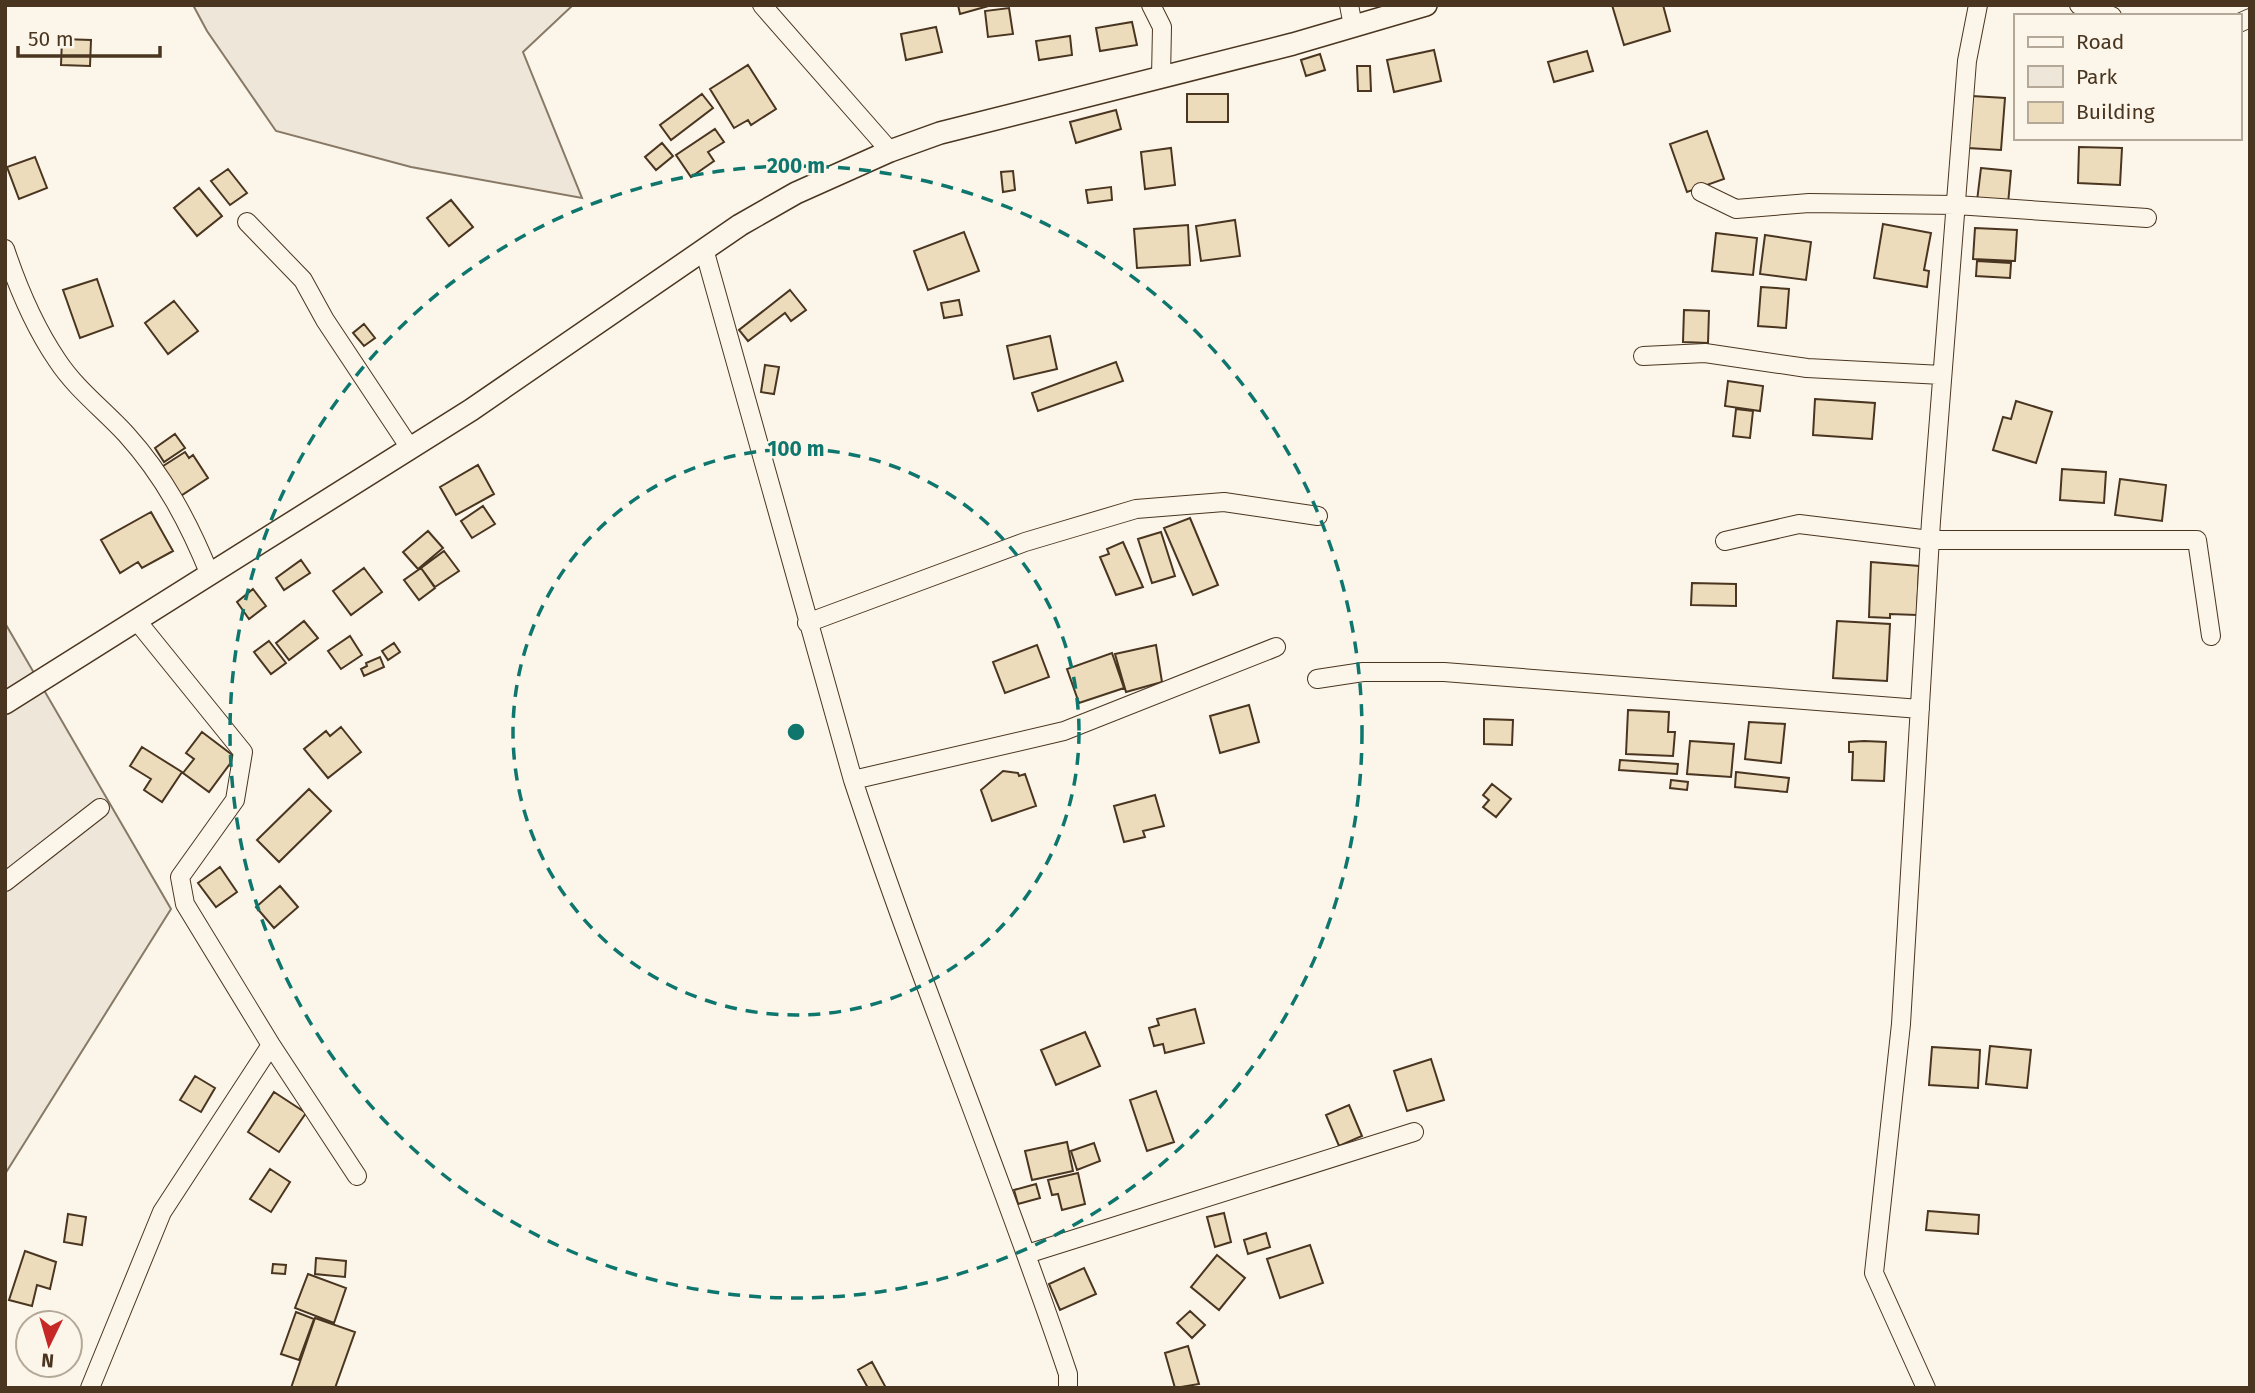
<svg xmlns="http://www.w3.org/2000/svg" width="2255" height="1393" font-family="'Fira Sans',sans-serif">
	<rect width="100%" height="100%" fill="#fbf6e9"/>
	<path fill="#ede6d9" stroke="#887966" stroke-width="2" d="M193 5H573L523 52 582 198 411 167 276 131 207 31Z
		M5 623 171 909 5 1174Z"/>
	<path fill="#ecdcbc" stroke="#4a3520" stroke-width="2" d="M958 5H992L960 14Z
		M1612 5H1663L1670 31 1624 45Z
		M1009 8 1013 34 988 37 985 11Z
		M1132 22 1137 45 1100 51 1096 28Z
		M936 27 942 52 906 60 901 34Z
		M1070 36 1072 55 1039 60 1036 41Z
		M62 39 91 40 90 66 61 65Z
		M1434 50 1441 81 1394 92 1387 60Z
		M1587 51 1593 71 1554 82 1548 62Z
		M1320 54 1325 70 1306 76 1301 60Z
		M748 65 776 109 751 125 748 120 734 128 710 89Z
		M1357 66H1370L1371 91H1358Z
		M702 94 713 108 671 140 660 125Z
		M1187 94H1228V122H1187Z
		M1972 96 2005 98 2001 150 1968 148Z
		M1116 110 1121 129 1076 143 1070 122Z
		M715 129 724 142 708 152 714 161 691 177 676 155Z
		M1707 131 1724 179 1687 192 1670 144Z
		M662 143 673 156 656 170 645 157Z
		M2079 147 2122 148 2120 185 2078 183Z
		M1171 148 1175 185 1145 189 1141 152Z
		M35 157 47 188 19 199 7 167Z
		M1981 168 2011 171 2008 204 1977 201Z
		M228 169 247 193 230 205 211 181Z
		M1013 171 1015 190 1003 192 1001 172Z
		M1111 187 1112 200 1088 203 1086 190Z
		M199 188 222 216 197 236 174 208Z
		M451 200 473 227 449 246 427 218Z
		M1235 220 1240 256 1201 261 1196 226Z
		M1883 224 1931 233 1924 270 1929 271 1927 287 1874 278Z
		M1188 225 1190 265 1137 268 1134 229Z
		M1975 228 2017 230 2015 261 1973 259Z
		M964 232 979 271 928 290 914 251Z
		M1716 233 1757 238 1753 275 1712 271Z
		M1765 235 1811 242 1806 280 1760 274Z
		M1977 261 2011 263 2010 278 1976 276Z
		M97 279 113 326 80 338 63 290Z
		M1761 287 1789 289 1786 328 1758 326Z
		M790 290 806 310 791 321 785 313 748 341 739 330Z
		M959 300 962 315 944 318 941 303Z
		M174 301 198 331 168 354 145 323Z
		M1684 310 1709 311 1708 343 1683 342Z
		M364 324 375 338 364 346 353 333Z
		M1050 336 1057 369 1014 379 1007 346Z
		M1116 362 1123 381 1038 411 1032 393Z
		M765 365 779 367 774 394 761 392Z
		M1728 381 1763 386 1760 411 1725 406Z
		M1815 399 1875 403 1872 439 1813 435Z
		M2016 401 2052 412 2036 463 1993 450 2003 417 2011 419Z
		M1736 409 1753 411 1750 438 1733 436Z
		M175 434 185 448 164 462 155 448Z
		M185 452 189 458 193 455 208 478 179 497 160 468Z
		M478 465 494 494 456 515 440 487Z
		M2062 469 2106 472 2104 503 2060 500Z
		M2120 479 2166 485 2162 521 2115 515Z
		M483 506 495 524 472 538 461 521Z
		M151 512 173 551 142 568 138 562 120 573 101 540Z
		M1190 518 1218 585 1193 595 1164 528Z
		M428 531 443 548 418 569 403 552Z
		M1161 532 1175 576 1152 583 1138 539Z
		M1123 542 1143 587 1116 595 1100 557 1109 554 1107 549Z
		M444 551 459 571 435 587 421 568Z
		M301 560 310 573 284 590 276 578Z
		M1871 562 1919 566 1917 615 1890 614V618L1869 617Z
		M364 568 382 592 351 615 333 591Z
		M421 568 435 588 419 600 404 580Z
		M1692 583 1736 584V606L1691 605Z
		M253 589 266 606 249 619 237 602Z
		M304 621 318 638 289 660 276 643Z
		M1837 621 1890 624 1887 681 1833 678Z
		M350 636 362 655 341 669 328 651Z
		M269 641 286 663 271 674 254 652Z
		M394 643 400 652 388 660 382 651Z
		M1037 645 1049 677 1005 693 993 662Z
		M1156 645 1162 682 1126 692 1115 654Z
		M1112 653 1124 688 1079 703 1067 669Z
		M380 657 384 667 364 676 361 669 367 666 366 663Z
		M1249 705 1259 742 1220 753 1210 716Z
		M1628 710 1669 712 1668 732H1675L1673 756 1626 754Z
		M1484 719 1513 720 1512 745 1484 744Z
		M1749 722 1785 724 1781 763 1745 759Z
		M341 727 361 752 328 778 304 749 326 731 330 736Z
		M202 732 235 757 209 792 183 773 194 759 186 753Z
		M1690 741 1734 744 1731 777 1687 774Z
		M1864 741 1886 742 1884 781 1852 780 1853 752H1849V742Z
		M142 747 182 772 162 802 144 790 151 779 130 766Z
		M1620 760 1678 764 1677 774 1619 770Z
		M1003 771 1018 773 1019 776 1025 774 1036 806 992 821 981 790Z
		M1736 772 1789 778 1787 792 1735 787Z
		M1671 780 1688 782 1687 790 1670 788Z
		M1492 784 1511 799 1496 817 1483 807 1489 800 1483 795Z
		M309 789 331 811 279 862 257 840Z
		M1155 795 1164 826 1143 831 1145 837 1124 842 1114 806Z
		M220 867 237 892 216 907 198 883Z
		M280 886 298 907 274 928 256 907Z
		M1195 1009 1204 1043 1165 1053 1163 1044 1154 1046 1149 1028 1159 1025 1157 1019Z
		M1085 1032 1100 1066 1056 1085 1041 1050Z
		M1990 1046 2031 1050 2027 1088 1986 1084Z
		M1932 1047 1980 1050 1978 1088 1929 1085Z
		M1431 1059 1444 1100 1407 1111 1394 1071Z
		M195 1076 215 1088 201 1112 180 1100Z
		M1156 1091 1174 1142 1147 1151 1130 1100Z
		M274 1092 306 1113 279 1152 248 1132Z
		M1349 1105 1362 1136 1339 1146 1326 1115Z
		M1067 1142 1073 1171 1032 1180 1025 1151Z
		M1094 1143 1100 1161 1077 1170 1071 1151Z
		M270 1169 290 1182 271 1212 250 1199Z
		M1078 1173 1085 1204 1062 1210 1058 1194 1052 1195 1048 1180Z
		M1036 1184 1040 1198 1018 1204 1014 1190Z
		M1928 1211 1979 1215 1978 1234 1926 1230Z
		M1224 1213 1231 1242 1215 1247 1207 1217Z
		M68 1214 86 1217 82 1245 64 1242Z
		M1266 1233 1270 1247 1248 1254 1244 1240Z
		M1310 1245 1323 1283 1280 1298 1267 1259Z
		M25 1251 56 1262 50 1289 37 1285 32 1306 9 1300Z
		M1217 1255 1245 1278 1219 1310 1191 1287Z
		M316 1258 346 1261 345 1277 315 1274Z
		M273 1264 286 1265 285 1274 272 1273Z
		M1084 1268 1096 1294 1060 1310 1049 1284Z
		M308 1274 346 1288 334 1323 295 1308Z
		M1190 1311 1205 1325 1192 1338 1177 1323Z
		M296 1312 314 1319 299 1360 281 1354Z
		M315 1318 355 1332 335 1388H291Z
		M1188 1346 1199 1384 1175 1388 1165 1353Z
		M872 1362 886 1388H868L858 1370Z"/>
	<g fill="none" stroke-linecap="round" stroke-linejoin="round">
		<defs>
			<path id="minor" d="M762 5 890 151
				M1151 5 1162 27 1161 77
				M1349 5 1353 26
				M2079 5 2112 16
				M2239 23 2250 18
				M1701 192 1736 209 1809 203 1956 205 2147 218
				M247 222 303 280 325 320 410 448
				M5 249C18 288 34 326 57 360 76 389 103 409 126 434 164 476 189 523 210 575
				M704 249 853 780C919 980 1001 1174 1068 1374V1388
				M1643 356 1705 353 1807 368 1942 375
				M1725 541 1799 524 1930 540H2197L2211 636
				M137 621 243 752 235 800 180 877 185 904 271 1045 357 1176
				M807 623 1025 542 1136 509 1224 502 1318 516
				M1317 679 1363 672H1444L1920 709
				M853 780 1064 731 1276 647
				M5 882 100 808
				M1027 1254 1414 1132
				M90 1388 162 1212 271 1045
				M1926 1388 1874 1273 1901 1024 1931 521 1967 61 1978 5"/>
			<path id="tertiary" d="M5 703 471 410 740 225 796 193 890 151 940 133 1293 44 1426 5"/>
		</defs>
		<use href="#minor" stroke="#4a3520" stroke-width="20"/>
		<use href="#tertiary" stroke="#4a3520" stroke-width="24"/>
		<use href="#minor" stroke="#fbf6e9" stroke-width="18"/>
		<use href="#tertiary" stroke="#fbf6e9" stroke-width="21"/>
	</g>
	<g fill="none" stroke="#0f766e" stroke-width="3.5" stroke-dasharray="12 9">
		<circle cx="796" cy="732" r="283"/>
		<circle cx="796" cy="732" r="566"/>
	</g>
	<circle cx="796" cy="732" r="10" fill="#0f766e" stroke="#fbf6e9" stroke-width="3.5"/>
	<g font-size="21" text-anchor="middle" font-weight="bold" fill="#0f766e" stroke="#fbf6e9" stroke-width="5" stroke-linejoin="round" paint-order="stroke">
		<text x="796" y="173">200 m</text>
		<text x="796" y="456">100 m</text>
	</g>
	<rect width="2255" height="1393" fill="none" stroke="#4a3520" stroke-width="14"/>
	<rect x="2014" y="14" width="228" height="126" fill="#fbf6e9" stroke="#b4a999" stroke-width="2"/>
	<rect x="2028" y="37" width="35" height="10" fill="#fbf6e9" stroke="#b4a999" stroke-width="2"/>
	<text x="2076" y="49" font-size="21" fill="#4a3520">Road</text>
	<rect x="2028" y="66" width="35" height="21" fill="#ede6d9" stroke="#b4a999" stroke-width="2"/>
	<text x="2076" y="84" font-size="21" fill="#4a3520">Park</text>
	<rect x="2028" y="102" width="35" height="21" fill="#ecdcbc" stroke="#b4a999" stroke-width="2"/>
	<text x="2076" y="119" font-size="21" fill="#4a3520">Building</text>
	<g transform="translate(49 1344) rotate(185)"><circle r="33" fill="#fbf6e9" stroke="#b4a999" stroke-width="2"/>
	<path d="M0-5L12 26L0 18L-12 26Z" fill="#c62828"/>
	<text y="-10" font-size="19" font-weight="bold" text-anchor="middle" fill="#4a3520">N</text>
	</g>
	<path d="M18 46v10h142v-10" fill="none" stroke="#4a3520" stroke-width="3.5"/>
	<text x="28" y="46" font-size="21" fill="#4a3520" stroke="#fbf6e9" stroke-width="5" paint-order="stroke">50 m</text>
</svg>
